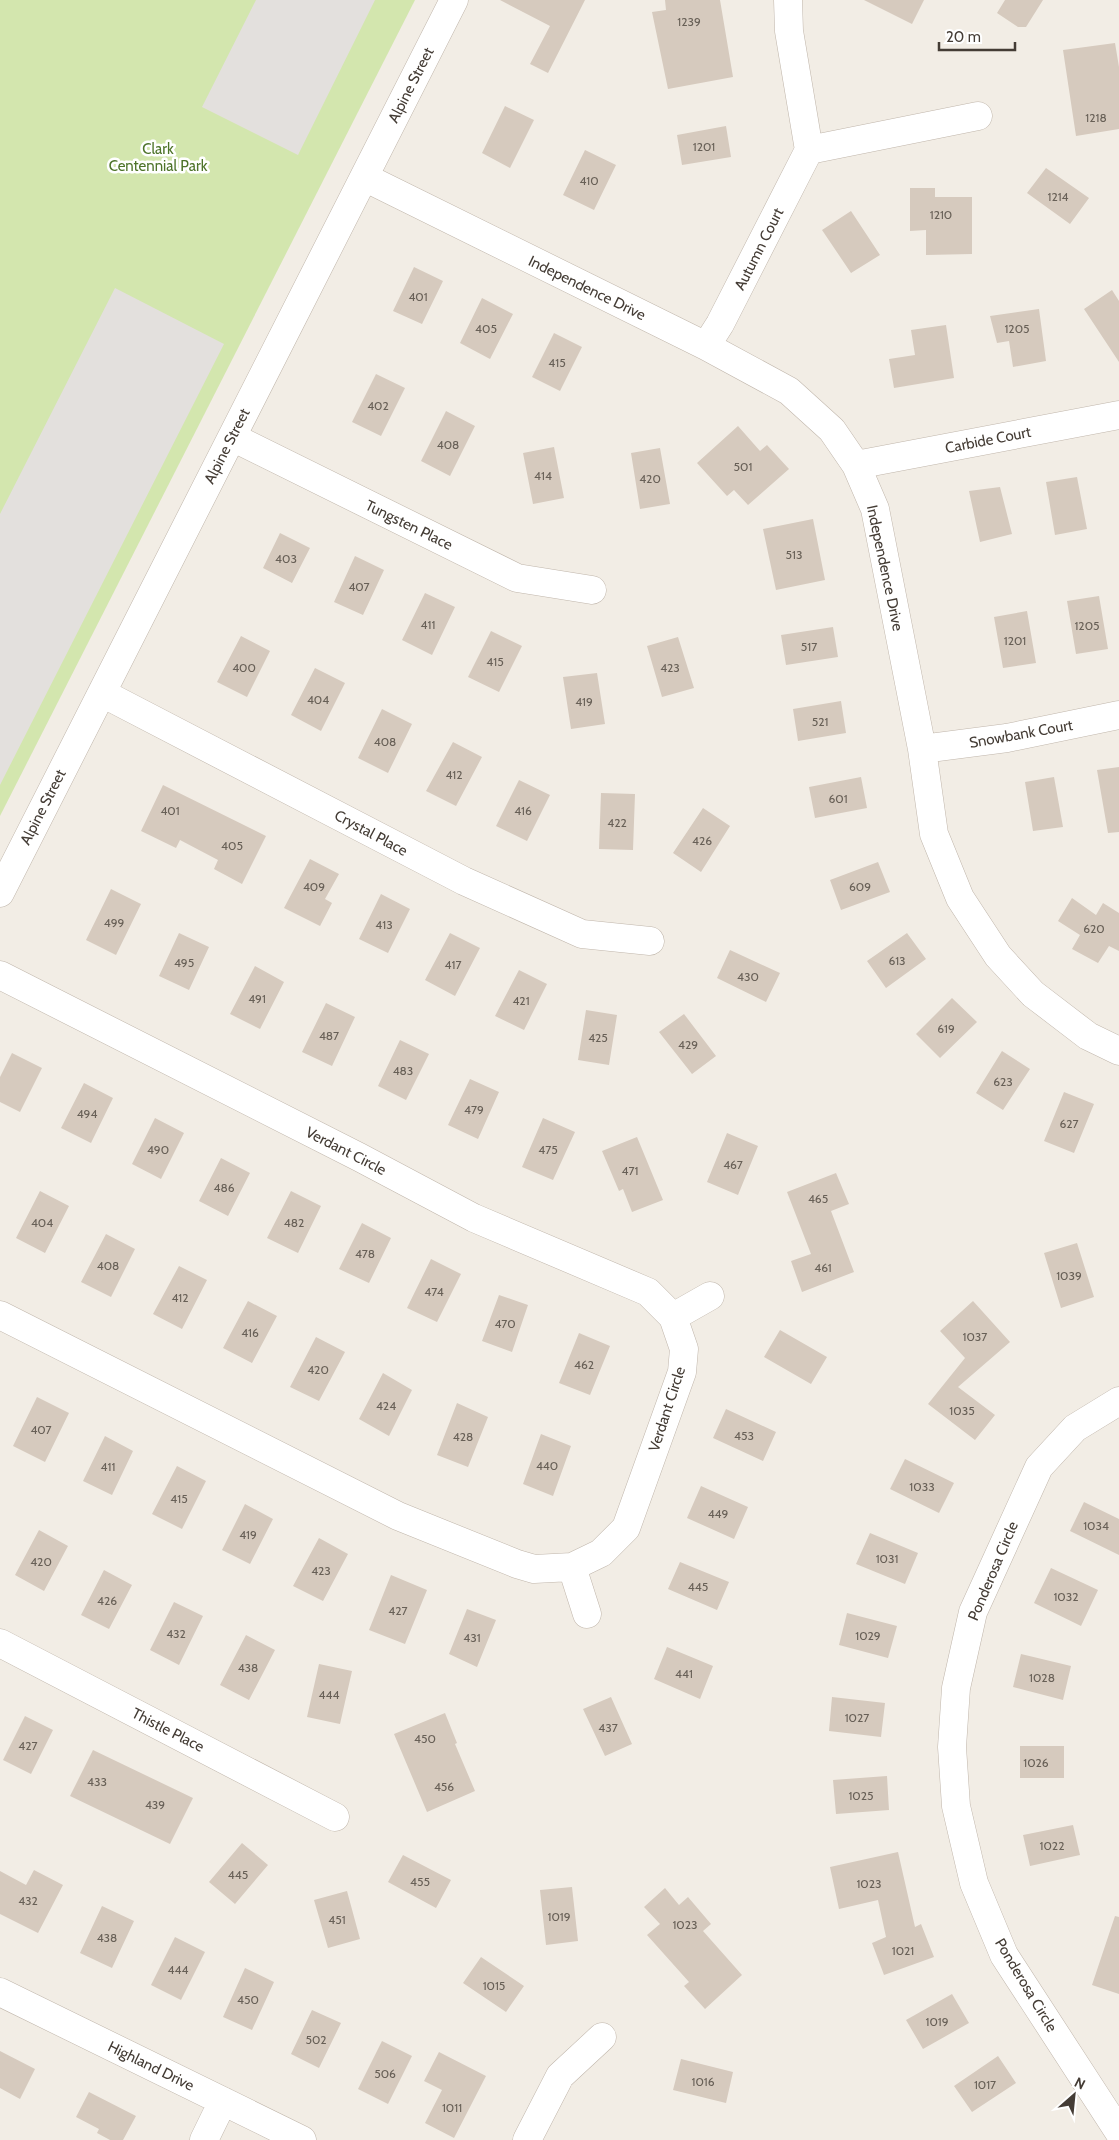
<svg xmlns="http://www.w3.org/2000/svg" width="1119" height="2140" font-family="Cabin,sans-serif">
	<rect width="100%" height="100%" fill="#f2ede5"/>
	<path fill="#d3e6ae" d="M0 0H415L0 816Z"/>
	<path fill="#e3e0dd" d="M256 0H375L298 155 202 107Z
		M115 288 224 344 0 785V514Z"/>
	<path fill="#d6cabe" d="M500 0H585L548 73 530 64 550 26Z
		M665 0H720L733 77 668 89 652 12 666 10Z
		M864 0H924L912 24Z
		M1005 0H1043L1026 27H1018L997 13Z
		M1115 43 1119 67V129L1076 136 1063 50Z
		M505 106 534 120 510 168 482 153Z
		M726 126 731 157 682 165 677 135Z
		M585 150 616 165 594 210 563 195Z
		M1046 168 1089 198 1070 224 1027 193Z
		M910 188H935V197H972V254L926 255V230L910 231Z
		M851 211 880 255 851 273 822 230Z
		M414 267 443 281 422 324 393 311Z
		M1112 290 1119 301V362L1084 309Z
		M482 298 513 314 490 359 460 343Z
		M1039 309 1046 361 1013 367 1009 341 997 343 990 316Z
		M946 325 954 378 894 388 889 359 915 355 911 330Z
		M554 333 582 347 560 391 532 377Z
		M376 374 405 388 381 436 352 422Z
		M446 411 475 426 450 476 421 461Z
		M738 426 760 451 767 445 789 469 748 505 734 490 727 496 697 463Z
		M554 447 564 498 533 504 523 453Z
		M660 448 670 504 640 509 631 453Z
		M1077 477 1087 529 1055 535 1046 482Z
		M1000 487 1012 534 980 542 969 491Z
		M813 519 825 580 776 590 763 529Z
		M280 533 310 548 292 583 263 568Z
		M355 556 384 570 363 615 334 602Z
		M425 593 455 607 432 655 402 640Z
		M1099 596 1108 649 1076 654 1067 601Z
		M1027 611 1036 663 1003 668 994 617Z
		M833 627 838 657 786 665 781 635Z
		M491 631 522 646 499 692 468 677Z
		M241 636 270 651 247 697 217 682Z
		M678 637 694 688 662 697 647 646Z
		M315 668 345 683 321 731 291 715Z
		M597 673 605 724 571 729 563 677Z
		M841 701 846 733 798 741 793 709Z
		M382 709 412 724 388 773 358 758Z
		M453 742 482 757 456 806 426 791Z
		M1119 767V832L1108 833 1097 770Z
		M861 777 867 808 815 818 809 787Z
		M1054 777 1063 827 1033 831 1025 782Z
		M519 780 550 795 527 841 496 826Z
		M163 785 266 836 242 884 214 869 218 860 180 840 176 848 141 831Z
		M601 793 635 794 633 850 599 849Z
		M703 808 730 826 701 872 673 853Z
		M310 859 339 874 325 899 332 903 320 926 284 908Z
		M878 862 890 892 841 910 830 880Z
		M111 889 141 904 116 955 86 940Z
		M381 894 410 909 388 953 359 939Z
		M1072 898 1096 915 1103 903 1119 913V951L1109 946 1098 963 1072 949 1080 935 1058 921Z
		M179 933 209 947 189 990 159 976Z
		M450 933 480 948 455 996 425 980Z
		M907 933 926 959 886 988 867 961Z
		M730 950 780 973 766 1002 717 978Z
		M255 966 284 982 260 1029 230 1014Z
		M519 970 547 984 524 1030 495 1016Z
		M952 998 977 1022 940 1058 916 1034Z
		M326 1003 355 1017 332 1066 302 1052Z
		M586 1010 617 1015 609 1065 578 1060Z
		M684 1014 716 1056 692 1074 659 1032Z
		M400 1040 429 1054 406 1100 378 1086Z
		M1002 1051 1030 1069 1003 1110 976 1093Z
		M12 1053 42 1068 20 1112 0 1102V1077Z
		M470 1079 499 1092 478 1139 448 1125Z
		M84 1083 113 1098 91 1143 61 1128Z
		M1064 1092 1094 1104 1074 1153 1044 1141Z
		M155 1118 184 1133 161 1179 132 1164Z
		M543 1118 575 1132 553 1180 522 1167Z
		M727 1133 758 1146 738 1195 707 1182Z
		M637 1137 663 1200 632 1212 623 1189 619 1191 602 1151Z
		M221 1158 250 1173 228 1216 199 1201Z
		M836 1173 849 1204 831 1211 854 1272 802 1292 791 1261 811 1254 787 1192Z
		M40 1191 69 1206 45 1253 16 1238Z
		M291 1191 321 1206 298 1253 267 1238Z
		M362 1223 391 1238 369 1283 339 1269Z
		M106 1234 135 1249 111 1297 81 1282Z
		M1077 1243 1094 1297 1061 1308 1044 1253Z
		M431 1259 461 1274 437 1322 407 1308Z
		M179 1266 207 1280 182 1329 153 1314Z
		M499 1295 528 1305 512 1352 482 1341Z
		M248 1301 277 1316 252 1363 223 1348Z
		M973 1301 1010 1342 958 1387 995 1415 975 1440 928 1404 965 1358 940 1331Z
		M780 1330 827 1357 811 1384 764 1357Z
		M579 1333 610 1346 590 1395 559 1383Z
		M316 1337 345 1352 319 1401 290 1387Z
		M383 1373 412 1390 389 1436 359 1419Z
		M37 1397 69 1413 45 1462 13 1446Z
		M457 1403 488 1417 468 1467 437 1455Z
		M726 1409 776 1432 763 1461 713 1438Z
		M541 1434 571 1446 553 1496 523 1484Z
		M105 1436 133 1451 112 1495 83 1481Z
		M905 1459 954 1483 939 1513 890 1489Z
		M177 1466 206 1481 182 1529 152 1514Z
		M701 1486 748 1507 734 1539 687 1518Z
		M1084 1502 1119 1519V1555L1070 1531Z
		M245 1504 273 1519 250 1564 222 1550Z
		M39 1530 68 1546 44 1591 15 1575Z
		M870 1533 918 1553 905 1584 856 1564Z
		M319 1538 348 1554 323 1601 293 1586Z
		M680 1562 729 1582 717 1610 668 1589Z
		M1051 1568 1098 1590 1081 1626 1034 1603Z
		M104 1570 132 1585 109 1629 81 1615Z
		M391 1575 427 1590 405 1644 369 1630Z
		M174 1602 203 1616 179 1665 150 1650Z
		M467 1609 496 1620 477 1667 449 1654Z
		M847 1613 897 1626 888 1658 839 1645Z
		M246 1635 275 1650 249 1700 220 1685Z
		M667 1647 713 1666 700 1699 654 1679Z
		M1021 1654 1071 1666 1063 1700 1013 1687Z
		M319 1664 352 1671 340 1724 307 1717Z
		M611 1697 632 1744 605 1756 583 1709Z
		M832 1697 885 1703 881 1737 829 1731Z
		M445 1713 457 1743 455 1744 475 1791 427 1812 394 1734Z
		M25 1716 53 1730 31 1774 3 1760Z
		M1020 1746H1064V1778H1020Z
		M93 1750 193 1798 170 1844 70 1796Z
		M887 1776 889 1810 836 1814 833 1780Z
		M1073 1825 1080 1855 1030 1866 1023 1835Z
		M242 1843 268 1865 235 1904 209 1882Z
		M898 1852 915 1927 921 1924 934 1957 884 1975 872 1943 886 1937 878 1900 839 1909 830 1867Z
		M403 1855 451 1880 436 1908 388 1882Z
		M34 1870 63 1885 38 1933 0 1914V1871L26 1885Z
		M572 1887 578 1941 546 1945 540 1890Z
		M665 1888 679 1905 688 1897 711 1924 703 1931 742 1975 705 2009 684 1986 689 1982 647 1935 660 1924 644 1907Z
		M347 1891 360 1939 328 1948 314 1900Z
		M102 1906 134 1921 112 1968 80 1953Z
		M1115 1916 1119 1917V1994L1092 1985Z
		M175 1937 205 1952 181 2000 151 1985Z
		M481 1957 524 1986 506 2012 463 1983Z
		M245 1968 274 1982 252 2030 223 2017Z
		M952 1994 969 2023 923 2049 906 2020Z
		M312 2010 341 2023 319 2068 291 2054Z
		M382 2041 412 2056 388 2104 358 2089Z
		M0 2051 35 2069 20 2099 0 2088Z
		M439 2052 486 2076 454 2138 425 2123 442 2090 424 2081Z
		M998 2056 1016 2083 972 2112 954 2086Z
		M681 2059 733 2072 726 2103 673 2090Z
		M89 2092 136 2116 123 2140H110L97 2133 99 2129 76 2117Z"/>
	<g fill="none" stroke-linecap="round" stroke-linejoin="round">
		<defs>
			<path id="minor" d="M809 150 978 116
				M364 177 706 346 789 391 832 430 856 465 875 509 922 749 934 834 960 898 998 956 1033 994 1088 1036 1119 1051
				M706 346 720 324 809 150 789 31 788 0
				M232 437 517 578 592 590
				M856 465 1119 415
				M102 693 464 881 582 934 650 941
				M922 749 1007 738 1119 715
				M0 893 454 0
				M0 975 359 1157 474 1218 648 1292 673 1317 684 1349 682 1372 626 1528 601 1553 572 1567 534 1569 517 1564 398 1516 0 1315
				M673 1317 710 1296
				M1119 1401 1075 1428 1039 1467 973 1612 956 1688 952 1747 956 1806 974 1883 1004 1955 1119 2132
				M572 1567 587 1614
				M0 1643 335 1817
				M0 1992 302 2140
				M204 2140 223 2101
				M527 2140 560 2076 602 2037"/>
		</defs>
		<use href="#minor" stroke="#c0b6ab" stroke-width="29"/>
		<use href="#minor" stroke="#fff" stroke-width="28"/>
	</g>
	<g text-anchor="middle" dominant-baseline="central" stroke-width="5" stroke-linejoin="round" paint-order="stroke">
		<g font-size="12" fill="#686057">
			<text x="689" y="21">1239</text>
			<text x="1096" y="117">1218</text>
			<text x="704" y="146">1201</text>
			<text x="589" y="180">410</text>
			<text x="1058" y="196">1214</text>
			<text x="941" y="214">1210</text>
			<text x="418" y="296">401</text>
			<text x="486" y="328">405</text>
			<text x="1017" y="328">1205</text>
			<text x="557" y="362">415</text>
			<text x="378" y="405">402</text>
			<text x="448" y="444">408</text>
			<text x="743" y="466">501</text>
			<text x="543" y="475">414</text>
			<text x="650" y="478">420</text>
			<text x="794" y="554">513</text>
			<text x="286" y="558">403</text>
			<text x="359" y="586">407</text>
			<text x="428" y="624">411</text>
			<text x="1087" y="625">1205</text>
			<text x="1015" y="640">1201</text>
			<text x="809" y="646">517</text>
			<text x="495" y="661">415</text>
			<text x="244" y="667">400</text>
			<text x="670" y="667">423</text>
			<text x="318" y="699">404</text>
			<text x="584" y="701">419</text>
			<text x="820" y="721">521</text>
			<text x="385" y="741">408</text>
			<text x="454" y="774">412</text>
			<text x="838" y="798">601</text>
			<text x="170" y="810">401</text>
			<text x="523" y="810">416</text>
			<text x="617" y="822">422</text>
			<text x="702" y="840">426</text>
			<text x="232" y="845">405</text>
			<text x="314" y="886">409</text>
			<text x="860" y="886">609</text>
			<text x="114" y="922">499</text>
			<text x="384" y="924">413</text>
			<text x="1094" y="928">620</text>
			<text x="897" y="960">613</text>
			<text x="184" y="962">495</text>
			<text x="453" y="964">417</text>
			<text x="748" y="976">430</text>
			<text x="257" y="998">491</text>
			<text x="521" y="1000">421</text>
			<text x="946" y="1028">619</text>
			<text x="329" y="1035">487</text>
			<text x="598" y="1037">425</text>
			<text x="688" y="1044">429</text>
			<text x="403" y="1070">483</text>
			<text x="1003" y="1081">623</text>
			<text x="474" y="1109">479</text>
			<text x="87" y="1113">494</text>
			<text x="1069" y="1123">627</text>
			<text x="158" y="1149">490</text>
			<text x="548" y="1149">475</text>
			<text x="733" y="1164">467</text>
			<text x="630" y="1170">471</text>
			<text x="224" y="1187">486</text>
			<text x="818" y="1198">465</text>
			<text x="42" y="1222">404</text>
			<text x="294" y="1222">482</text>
			<text x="365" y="1253">478</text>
			<text x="108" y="1265">408</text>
			<text x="823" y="1267">461</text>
			<text x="1069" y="1275">1039</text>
			<text x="434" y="1291">474</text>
			<text x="180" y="1297">412</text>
			<text x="505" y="1323">470</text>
			<text x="250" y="1332">416</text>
			<text x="975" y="1336">1037</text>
			<text x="584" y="1364">462</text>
			<text x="318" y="1369">420</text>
			<text x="386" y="1405">424</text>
			<text x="962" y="1410">1035</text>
			<text x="41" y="1429">407</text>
			<text x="744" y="1435">453</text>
			<text x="463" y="1436">428</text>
			<text x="547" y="1465">440</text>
			<text x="108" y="1466">411</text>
			<text x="922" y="1486">1033</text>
			<text x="179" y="1498">415</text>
			<text x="718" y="1513">449</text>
			<text x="1096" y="1525">1034</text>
			<text x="248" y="1534">419</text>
			<text x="887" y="1558">1031</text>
			<text x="41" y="1561">420</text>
			<text x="321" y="1570">423</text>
			<text x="698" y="1586">445</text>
			<text x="1066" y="1596">1032</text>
			<text x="107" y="1600">426</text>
			<text x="398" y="1610">427</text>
			<text x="176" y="1633">432</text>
			<text x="868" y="1635">1029</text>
			<text x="472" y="1637">431</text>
			<text x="248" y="1667">438</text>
			<text x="684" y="1673">441</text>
			<text x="1042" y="1677">1028</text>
			<text x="329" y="1694">444</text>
			<text x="857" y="1717">1027</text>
			<text x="608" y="1727">437</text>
			<text x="425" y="1738">450</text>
			<text x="28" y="1745">427</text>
			<text x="1036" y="1762">1026</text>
			<text x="97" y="1781">433</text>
			<text x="444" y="1786">456</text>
			<text x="861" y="1795">1025</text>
			<text x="155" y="1804">439</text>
			<text x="1052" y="1845">1022</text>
			<text x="238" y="1874">445</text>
			<text x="420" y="1881">455</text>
			<text x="869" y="1883">1023</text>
			<text x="28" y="1900">432</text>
			<text x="559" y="1916">1019</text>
			<text x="337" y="1919">451</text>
			<text x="685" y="1924">1023</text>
			<text x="107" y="1937">438</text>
			<text x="903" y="1950">1021</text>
			<text x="178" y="1969">444</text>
			<text x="494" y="1985">1015</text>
			<text x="248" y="1999">450</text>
			<text x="937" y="2021">1019</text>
			<text x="316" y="2039">502</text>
			<text x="385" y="2073">506</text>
			<text x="703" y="2081">1016</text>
			<text x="985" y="2084">1017</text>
			<text x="452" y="2107">1011</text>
		</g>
		<g font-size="15" fill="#443c35" stroke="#fff">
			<text transform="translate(411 85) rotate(-63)">Alpine Street</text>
			<text transform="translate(759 249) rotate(-63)">Autumn Court</text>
			<text transform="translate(587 288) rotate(26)">Independence Drive</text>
			<text transform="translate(988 440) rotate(-11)">Carbide Court</text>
			<text transform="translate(227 446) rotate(-63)">Alpine Street</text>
			<text transform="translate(409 525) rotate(26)">Tungsten Place</text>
			<text transform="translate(885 568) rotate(78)">Independence Drive</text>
			<text transform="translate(1021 734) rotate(-10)">Snowbank Court</text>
			<text transform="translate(43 807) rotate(-63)">Alpine Street</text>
			<text transform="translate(371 833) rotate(28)">Crystal Place</text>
			<text transform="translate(346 1151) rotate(27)">Verdant Circle</text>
			<text transform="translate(667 1409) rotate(-72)">Verdant Circle</text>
			<text transform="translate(993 1571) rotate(-67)">Ponderosa Circle</text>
			<text transform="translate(168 1730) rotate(27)">Thistle Place</text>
			<text transform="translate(1026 1985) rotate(59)">Ponderosa Circle</text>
			<text transform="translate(151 2066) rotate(26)">Highland Drive</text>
		</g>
		<g font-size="15" fill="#4e742a" stroke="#fff">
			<text x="158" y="149">Clark<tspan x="158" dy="17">Centennial Park</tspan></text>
		</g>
	</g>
	<g transform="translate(1074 2095) rotate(27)" stroke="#ffffff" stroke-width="4" paint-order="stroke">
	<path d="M0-4L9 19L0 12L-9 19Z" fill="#443c35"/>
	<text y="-8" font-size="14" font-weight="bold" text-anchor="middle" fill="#443c35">N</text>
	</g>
	<path d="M939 42v8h76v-8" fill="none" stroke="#443c35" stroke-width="2.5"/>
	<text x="946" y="42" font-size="15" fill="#443c35" stroke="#ffffff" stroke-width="4" paint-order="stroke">20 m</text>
</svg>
